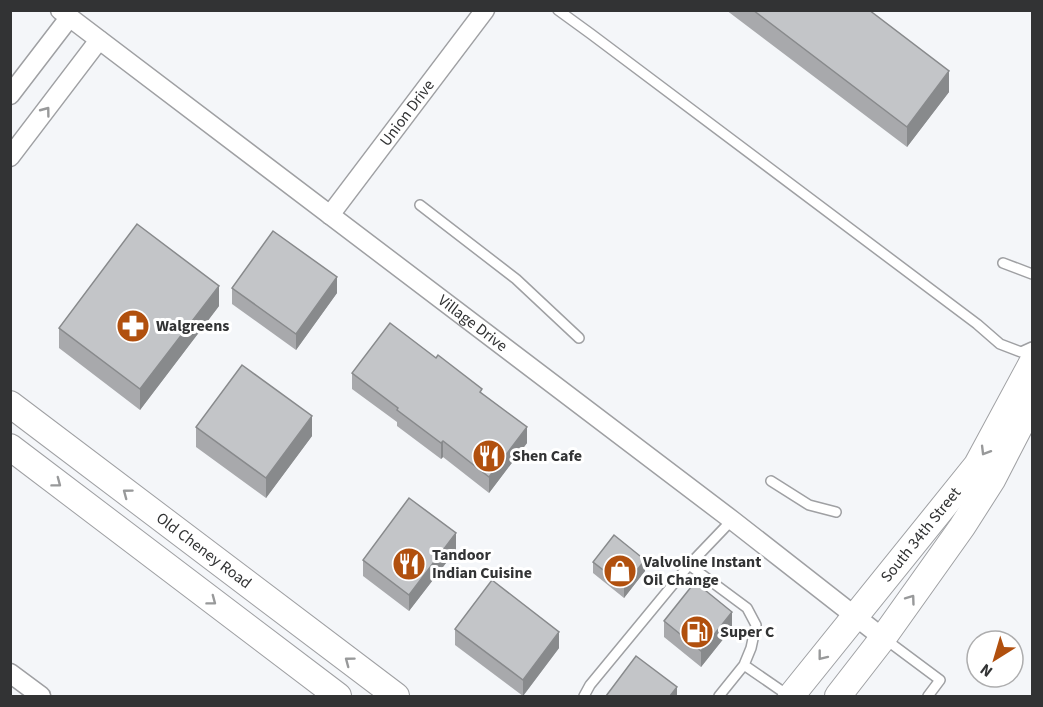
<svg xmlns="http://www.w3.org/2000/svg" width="1043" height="707" font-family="'Source Sans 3',sans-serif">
	<rect width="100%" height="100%" fill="#f4f6f9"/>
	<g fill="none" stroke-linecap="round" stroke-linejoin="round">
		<defs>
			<path id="lane" d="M558 10 591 34 977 324 1000 344 1021 352 1032 347
				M420 205 516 279 579 338
				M1003 263 1032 274
				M771 481 809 505 836 512
				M732 520 689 565 747 608 756 625 751 648 744 665 789 696
				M885 639 940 680 928 696
				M584 696 590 685 689 565
				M719 696 744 665"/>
			<g id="street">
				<path id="s1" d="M60 10 732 520 883 638"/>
				<path d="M10 95 69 18"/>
				<path d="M10 157 99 40"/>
				<path id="s2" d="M330 215 485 10"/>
				<path d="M10 673 41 696"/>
			</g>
			<g id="secondary">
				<path id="s3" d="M10 404 396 696"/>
				<path d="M10 447 338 696"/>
				<path id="s4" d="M791 696 977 465 1032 363"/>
				<path d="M838 696 883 638 962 527 992 480 1023 420 1032 383"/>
			</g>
		</defs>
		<use href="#lane" stroke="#9fa0a3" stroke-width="12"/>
		<use href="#street" stroke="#9fa0a3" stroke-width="21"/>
		<use href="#secondary" stroke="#9fa0a3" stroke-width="28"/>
		<use href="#lane" stroke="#fff" stroke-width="9"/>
		<use href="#street" stroke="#fff" stroke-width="18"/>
		<use href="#secondary" stroke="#fff" stroke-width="26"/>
	</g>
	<path fill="#a8a9ac" d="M726 10H869L949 92 907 147Z
		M232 288 337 293 296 350 232 304Z
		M219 306 140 410 59 348V328Z
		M352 373 482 393 527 443 489 493 443 457 441 459 397 426V422L352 389Z
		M196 427 312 436 266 498 196 447Z
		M456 550 409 611 363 576V560Z
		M593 562 645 571 624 598 593 573Z
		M664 621 732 628 701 667 664 637Z
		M455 629 559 648 523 696 455 645Z"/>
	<path fill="#888a8c" d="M949 71V92L907 147V127Z
		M337 277V293L296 350V334Z
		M219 286V306L140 410V389Z
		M312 416V436L266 498V478Z
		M527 427V443L489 493V477Z
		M443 441V457L441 459V443Z
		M456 533V550L409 611V595Z
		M645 560V571L624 598V586Z
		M732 612V628L701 667V651Z
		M559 632V648L523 696V680Z
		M677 687V696H670Z"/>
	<path fill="#c3c5c8" stroke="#888a8c" stroke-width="1.5" d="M753 10H869L949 71 907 127Z
		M137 224 219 286 140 389 59 328Z
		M273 231 337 277 296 334 232 288Z
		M390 323 436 358 438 355 482 389 480 392 527 427 489 477 443 441 441 443 397 410 398 408 352 373Z
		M242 365 312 416 266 478 196 427Z
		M409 498 456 533 409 595 363 560Z
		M614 535 645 560 624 586 593 562Z
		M492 580 559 632 523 680 455 629Z
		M695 582 732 612 701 651 664 621Z
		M636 656 677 687 670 696H606Z"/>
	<defs><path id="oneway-chevron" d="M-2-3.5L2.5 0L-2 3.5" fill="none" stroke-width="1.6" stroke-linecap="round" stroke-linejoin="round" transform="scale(1.5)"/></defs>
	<g stroke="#98999a">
		<use href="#oneway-chevron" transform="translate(46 111) rotate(-53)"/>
		<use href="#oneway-chevron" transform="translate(985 451) rotate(121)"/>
		<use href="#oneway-chevron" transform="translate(57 483) rotate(37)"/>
		<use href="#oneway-chevron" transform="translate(127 493) rotate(-143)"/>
		<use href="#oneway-chevron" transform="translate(911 599) rotate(-54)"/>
		<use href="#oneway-chevron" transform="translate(212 601) rotate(37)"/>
		<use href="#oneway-chevron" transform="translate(822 656) rotate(128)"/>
		<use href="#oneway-chevron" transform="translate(349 661) rotate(-143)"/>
	</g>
	<defs>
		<symbol id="pharmacy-disc" viewBox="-11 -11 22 22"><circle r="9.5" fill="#b1500e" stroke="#fff"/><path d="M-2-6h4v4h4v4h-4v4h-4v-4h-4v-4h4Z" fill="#fff"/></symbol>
		<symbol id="restaurant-disc" viewBox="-11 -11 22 22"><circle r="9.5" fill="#b1500e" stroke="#fff"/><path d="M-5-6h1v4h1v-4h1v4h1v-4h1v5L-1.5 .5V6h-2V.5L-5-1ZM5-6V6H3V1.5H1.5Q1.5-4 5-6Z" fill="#fff"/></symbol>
		<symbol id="shop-disc" viewBox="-11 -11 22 22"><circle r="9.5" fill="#b1500e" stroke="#fff"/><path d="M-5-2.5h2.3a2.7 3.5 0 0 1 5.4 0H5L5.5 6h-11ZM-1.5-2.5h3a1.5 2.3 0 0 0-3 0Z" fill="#fff"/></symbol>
		<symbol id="fuel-disc" viewBox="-11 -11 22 22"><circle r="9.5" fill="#b1500e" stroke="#fff"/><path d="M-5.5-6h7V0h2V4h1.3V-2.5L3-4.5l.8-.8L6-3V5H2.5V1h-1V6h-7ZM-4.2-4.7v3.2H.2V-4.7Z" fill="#fff"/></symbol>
	</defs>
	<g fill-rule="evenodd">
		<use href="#pharmacy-disc" x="114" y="307" width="38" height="38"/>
		<use href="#restaurant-disc" x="470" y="437" width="38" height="38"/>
		<use href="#restaurant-disc" x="390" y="545" width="38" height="38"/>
		<use href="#shop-disc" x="601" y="552" width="38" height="38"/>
		<use href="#fuel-disc" x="678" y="613" width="38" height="38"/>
	</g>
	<g text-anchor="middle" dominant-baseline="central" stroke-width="6" stroke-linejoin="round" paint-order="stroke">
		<g font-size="16" fill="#323334" stroke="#fff">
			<text stroke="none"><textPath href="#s2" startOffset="128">Union Drive</textPath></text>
			<text stroke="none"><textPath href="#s1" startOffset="518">Village Drive</textPath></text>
			<text stroke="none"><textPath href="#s4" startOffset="207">South 34th Street</textPath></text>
			<text stroke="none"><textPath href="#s3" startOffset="243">Old Cheney Road</textPath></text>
		</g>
		<g font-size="16" font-weight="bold" fill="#323334" stroke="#fff" text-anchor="start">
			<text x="156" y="326">Walgreens</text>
			<text x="512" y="456">Shen Cafe</text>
			<text x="432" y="555">Tandoor<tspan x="432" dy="18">Indian Cuisine</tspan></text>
			<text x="643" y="562">Valvoline Instant<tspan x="643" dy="18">Oil Change</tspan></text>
			<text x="720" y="632">Super C</text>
		</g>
	</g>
	<rect width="1043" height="707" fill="none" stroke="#323334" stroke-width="24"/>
	<g transform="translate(995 659) rotate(217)"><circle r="28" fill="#ffffff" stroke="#adadae" stroke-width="1.5"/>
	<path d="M0-4.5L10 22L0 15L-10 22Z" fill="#b1500e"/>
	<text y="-9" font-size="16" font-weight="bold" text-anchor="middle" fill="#323334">N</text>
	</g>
</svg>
